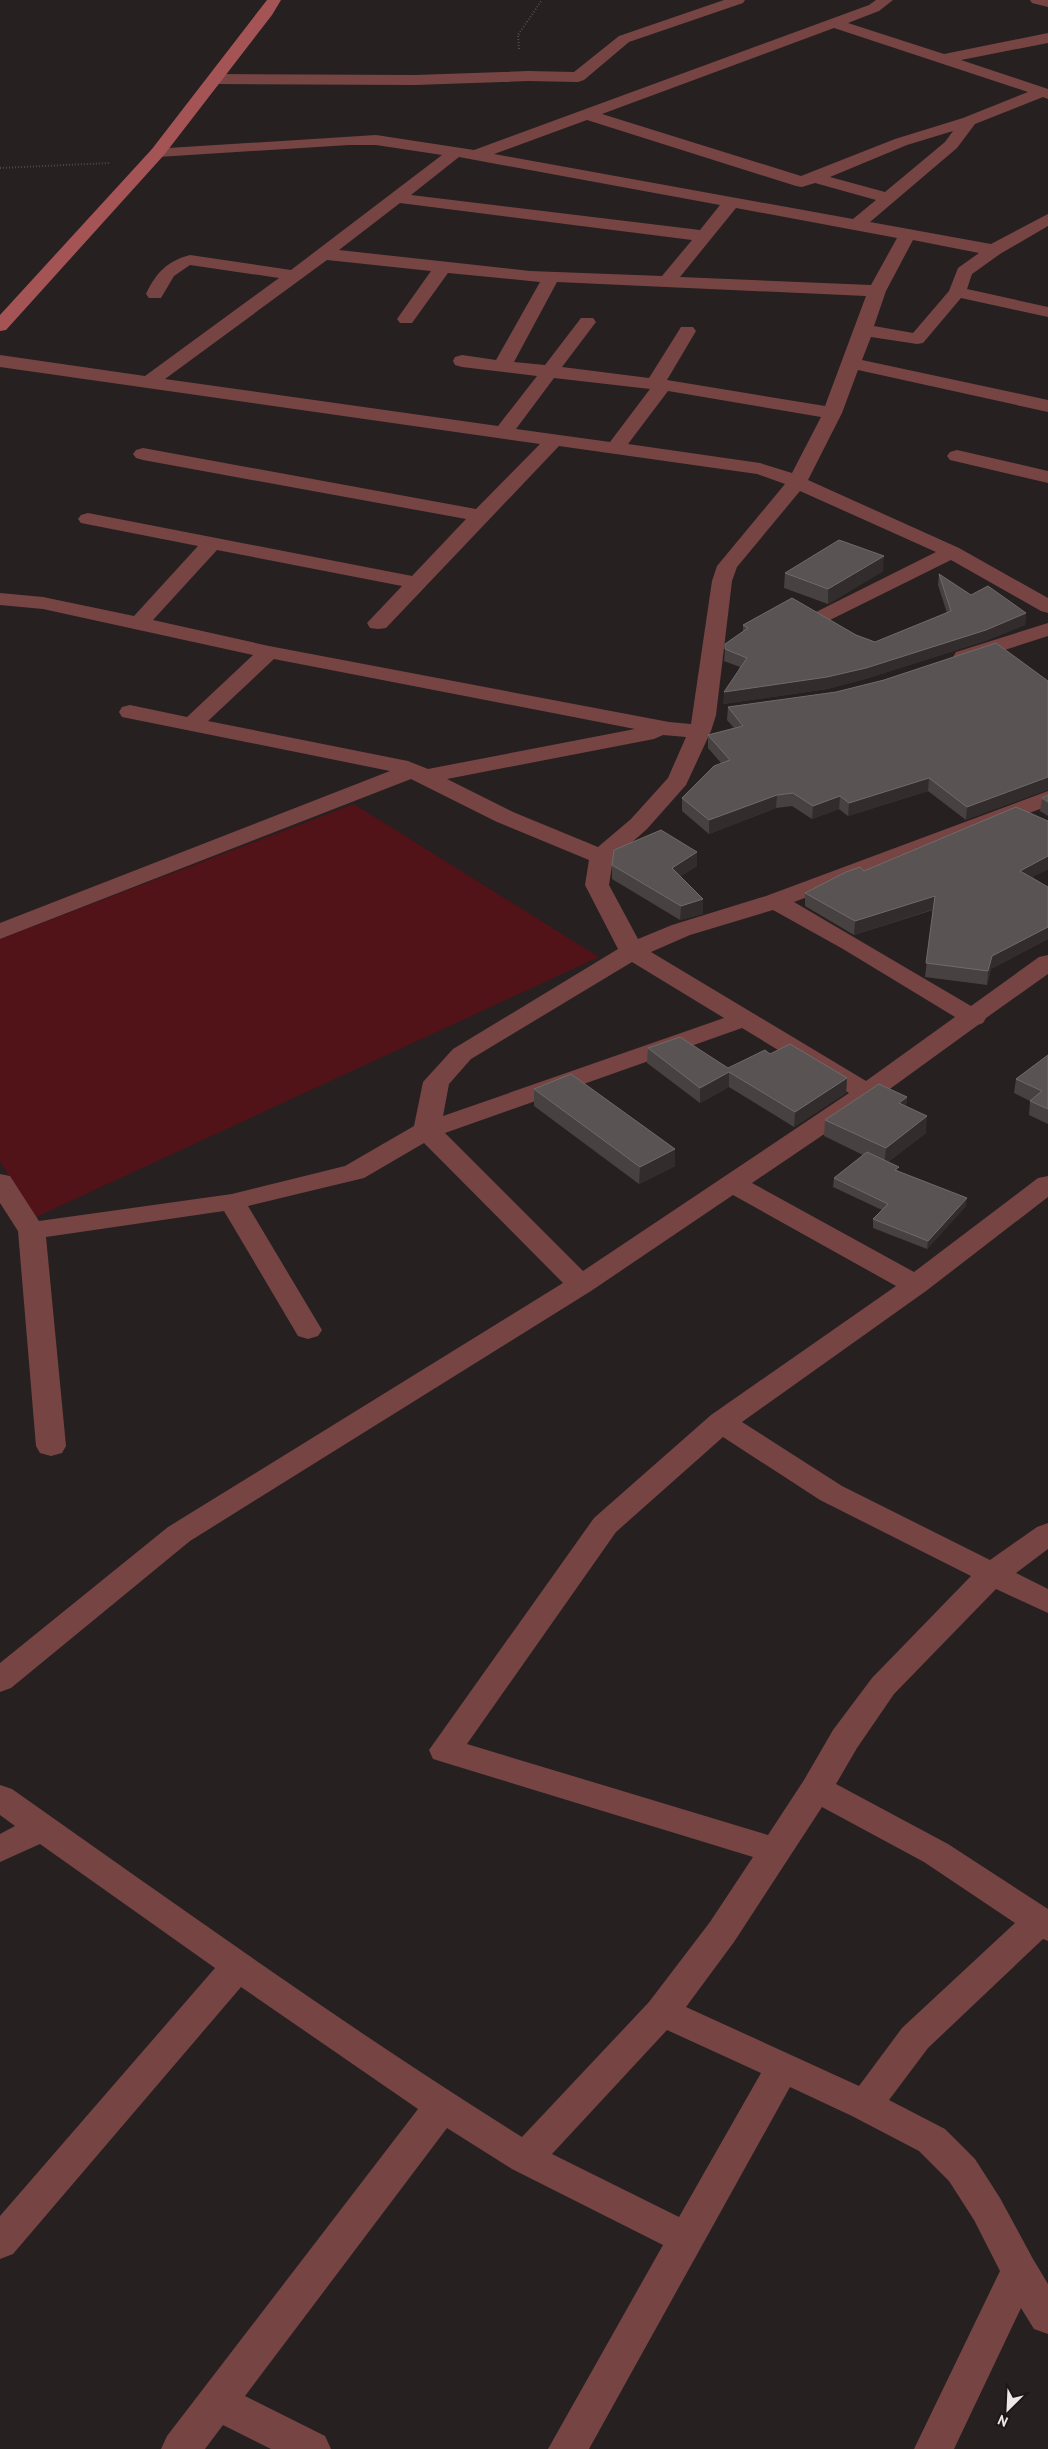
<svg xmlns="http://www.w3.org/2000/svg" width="1048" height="2449" font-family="'PT Sans',sans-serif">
	<rect width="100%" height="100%" fill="#272020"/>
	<path fill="#511218" d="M354 804 599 957 36 1217 0 1162V939Z"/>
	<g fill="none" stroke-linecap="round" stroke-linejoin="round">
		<path stroke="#787272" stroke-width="2" stroke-dasharray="0.5 2.5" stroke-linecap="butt" d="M519 49 518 35 542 0
			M0 168 110 163"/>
		<path fill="#744" fill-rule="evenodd" d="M724 0H745L743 3 629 42 584 80 578 82 528 81 415 85 216 84 208 79 216 74 415 75 528 71 574 72 619 36Z
			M876 0H893L879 11 848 23 944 54 1048 33V43L961 60 1048 89V99L1043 97 975 124 957 148 870 222 991 244 1048 214V226L1000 254 972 274 967 289 1048 307V317L961 298 923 343 917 344 871 337 862 360 1048 400V412L858 370 842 413 808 480 959 548 1048 598V613L1041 611 951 560 830 620 823 622 816 620 812 616 816 612 936 552 800 491 737 567 732 581 716 715 711 731 686 785 647 829 613 859 609 885 638 939 672 925 766 896 1048 791V806L794 902 971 1006 1039 957 1048 955V974L986 1018 983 1023 978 1025 876 1099 752 1183 914 1272 1038 1178 1048 1176V1197L926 1291 742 1422 842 1486 990 1560 1037 1527 1048 1523V1549L1016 1573 1048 1589V1613L996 1589 894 1694 857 1748 836 1784 948 1844 1048 1909V1941L1043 1939 928 2048 889 2100 945 2129 975 2159 1000 2198 1033 2259 1048 2284V2334L1034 2329 1021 2308 954 2449H914L1000 2271 974 2220 949 2181 919 2151 852 2116 790 2087 589 2449H548L663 2245 512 2169 447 2128 245 2396 325 2436 331 2449H271L223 2425 205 2449H161L167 2436 418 2109 241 1987 13 2254 0 2259V2216L215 1968 40 1844 0 1862V1834L15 1826 0 1815V1785L12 1789C180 1907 347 2028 522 2137L649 2002 710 1922 753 1857 433 1759 429 1750 594 1518 711 1415 896 1286 733 1195 591 1291 190 1541 11 1688 0 1692V1663L168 1527 563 1283 424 1143 364 1178 248 1206 322 1330 318 1336 308 1339 298 1336 224 1211 46 1237 66 1446 62 1453 51 1456 40 1453 36 1446 18 1231 0 1203V1174L10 1176 39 1221 232 1194 345 1166 414 1126 423 1082 453 1049 618 949 585 885 589 860 497 822 411 779 0 939V923L390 771 122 717 119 712 122 707 130 705 187 717 253 655 43 609 0 605V593L43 597 134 616 198 546 81 523 78 519 81 515 88 513 412 576 466 519 143 460 136 458 133 454 136 450 143 448 476 509 540 444 0 367V355L145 376 279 278 190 265 174 276 161 298H149L146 294C156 273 167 261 190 255L291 270 442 155 376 145H349L158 157 152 155 150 152 152 149 376 135 474 150 869 5ZM834 28 1028 92 963 118 895 139 801 176 602 114ZM587 120 796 186 802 187 815 183 876 200 853 219 494 154ZM953 131 945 142 885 192 830 177 907 145ZM459 157 720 205 700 230 411 195ZM400 203 692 240 662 276 530 271 339 250ZM736 208 897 238 871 285 680 277ZM913 240 979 253 958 268 949 291 913 333 874 326 886 291ZM327 260 431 271 397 319 400 323H412L448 273 540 282 496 360 462 355 455 357 453 361 455 365 462 367 537 376 498 426 165 379ZM557 282 866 296 825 406 667 380 696 331 693 327H681L649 378 562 367 596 322 593 318H581L545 365 514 362ZM554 378 650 389 610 442 516 429ZM668 391 821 417 792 473 760 463 628 444ZM559 446 757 474 785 484 717 566 712 581 691 724 669 722 269 646 153 620 217 550 402 586 367 623 370 628 378 629 386 628ZM274 659 635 729 428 769 408 761 208 721ZM663 735 686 737 668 778 631 819 598 847 513 812 447 779 654 739ZM773 910 843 949 955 1017 866 1081 651 952 690 935ZM632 962 724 1018 443 1116 449 1084 471 1059ZM742 1028 849 1093 583 1271 445 1133ZM723 1437 820 1500 971 1576 872 1678 833 1730 804 1780 768 1835 467 1744 616 1532ZM822 1807 924 1862 1015 1923 902 2028 859 2086 686 2007 734 1942ZM667 2030 761 2073 679 2217 552 2154Z
			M1030 0H1048V7L1032 3Z
			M957 450 1048 471V483L950 460 947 456 950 452Z
			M1048 623V636L964 663 956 662 953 657 956 652Z"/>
		<path fill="#a55456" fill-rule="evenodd" d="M267 0H281L272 15 164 155 6 330 0 331V315L152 149Z"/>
	</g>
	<path fill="#474141" d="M883 571 828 604 784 588 785 573Z
		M939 574 971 595 1026 613 1025 625 985 641 865 679 827 689 723 704 740 667 724 661 725 649 743 632V625L856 635 875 642 947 613 938 585Z
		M996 643 966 820 928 791 848 816 839 809 812 819 792 806 776 808 709 834 682 811V798L721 763 708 748V735L734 728 727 720 728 707 836 692 884 680Z
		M1048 795V816L1040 811 1042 798Z
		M1048 821V869L1032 877 1048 887V939L991 969 987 985 925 977 933 910 854 935 805 906V893L864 871Z
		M697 852V866L681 876 703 914 680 920 612 879V865Z
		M648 1048 728 1068 770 1054 847 1078 846 1093 794 1127 729 1087 700 1103 647 1063Z
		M1048 1055V1124L1029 1115 1030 1101 1014 1093 1016 1079Z
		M534 1089 675 1149V1166L639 1184 534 1106Z
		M907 1097 906 1106 926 1133 888 1162 899 1172 966 1206 927 1249 873 1228V1219L882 1210 833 1187 834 1178 863 1155 824 1136 825 1120Z"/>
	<path fill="#332c2c" d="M884 556 883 571 828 604V589Z
		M1026 613 1025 625 985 641 865 679 827 689 723 704 724 692Z
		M1048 777V790L966 820 967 807Z
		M929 778 928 791 848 816 849 803Z
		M777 795 776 808 709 834V820Z
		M840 796 839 809 812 819 813 806Z
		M697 852V866L672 882V868Z
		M1048 856V869L1019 884 1020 871Z
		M935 896 934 909 854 935 855 921Z
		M703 899V914L680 920 681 906Z
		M1048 927V939L991 969 987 985 988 971 992 956Z
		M729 1072V1087L700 1103V1088Z
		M847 1078 846 1093 794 1127 795 1112Z
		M907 1097 905 1113 899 1103Z
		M927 1116 926 1133 884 1165 886 1148Z
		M675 1149V1166L639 1184 640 1167Z
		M967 1198 966 1206 927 1249 928 1241Z"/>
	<path fill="#595353" stroke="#706a6a" d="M839 540 884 556 828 589 785 573Z
		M939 574 971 595 988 586 1026 613 986 630 866 668 827 677 724 692 747 658 725 649V644L748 628 743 625 792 598 856 635 875 642 951 611Z
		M996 643 1048 681V777L967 807 929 778 849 803 840 796 813 806 793 793 777 795 709 820 682 798 714 766 730 760 708 735 743 726 728 707 836 692 884 680Z
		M1048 795V802L1042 798Z
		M1016 807 1048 821V856L1020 871 1048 887V927L992 956 988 971 926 963 935 896 855 921 805 893 846 872 860 867 864 871Z
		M661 830 697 852 672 868 703 899 681 906 612 865 614 850Z
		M680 1037 728 1068 765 1050 770 1054 790 1044 847 1078 795 1112 729 1072 700 1088 648 1048Z
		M1048 1055V1109L1030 1101 1042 1091 1016 1079Z
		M571 1074 675 1149 640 1167 534 1089Z
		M879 1084 907 1097 899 1103 927 1116 886 1148 825 1120Z
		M867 1152 899 1167 895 1170 967 1198 928 1241 873 1219 888 1204 834 1178Z"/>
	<g transform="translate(1008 2409) rotate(204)" stroke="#1d1717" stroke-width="4" paint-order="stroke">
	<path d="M0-4L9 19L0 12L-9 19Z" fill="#ece8e8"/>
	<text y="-8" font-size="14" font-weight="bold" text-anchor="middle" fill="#ece8e8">N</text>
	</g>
</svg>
